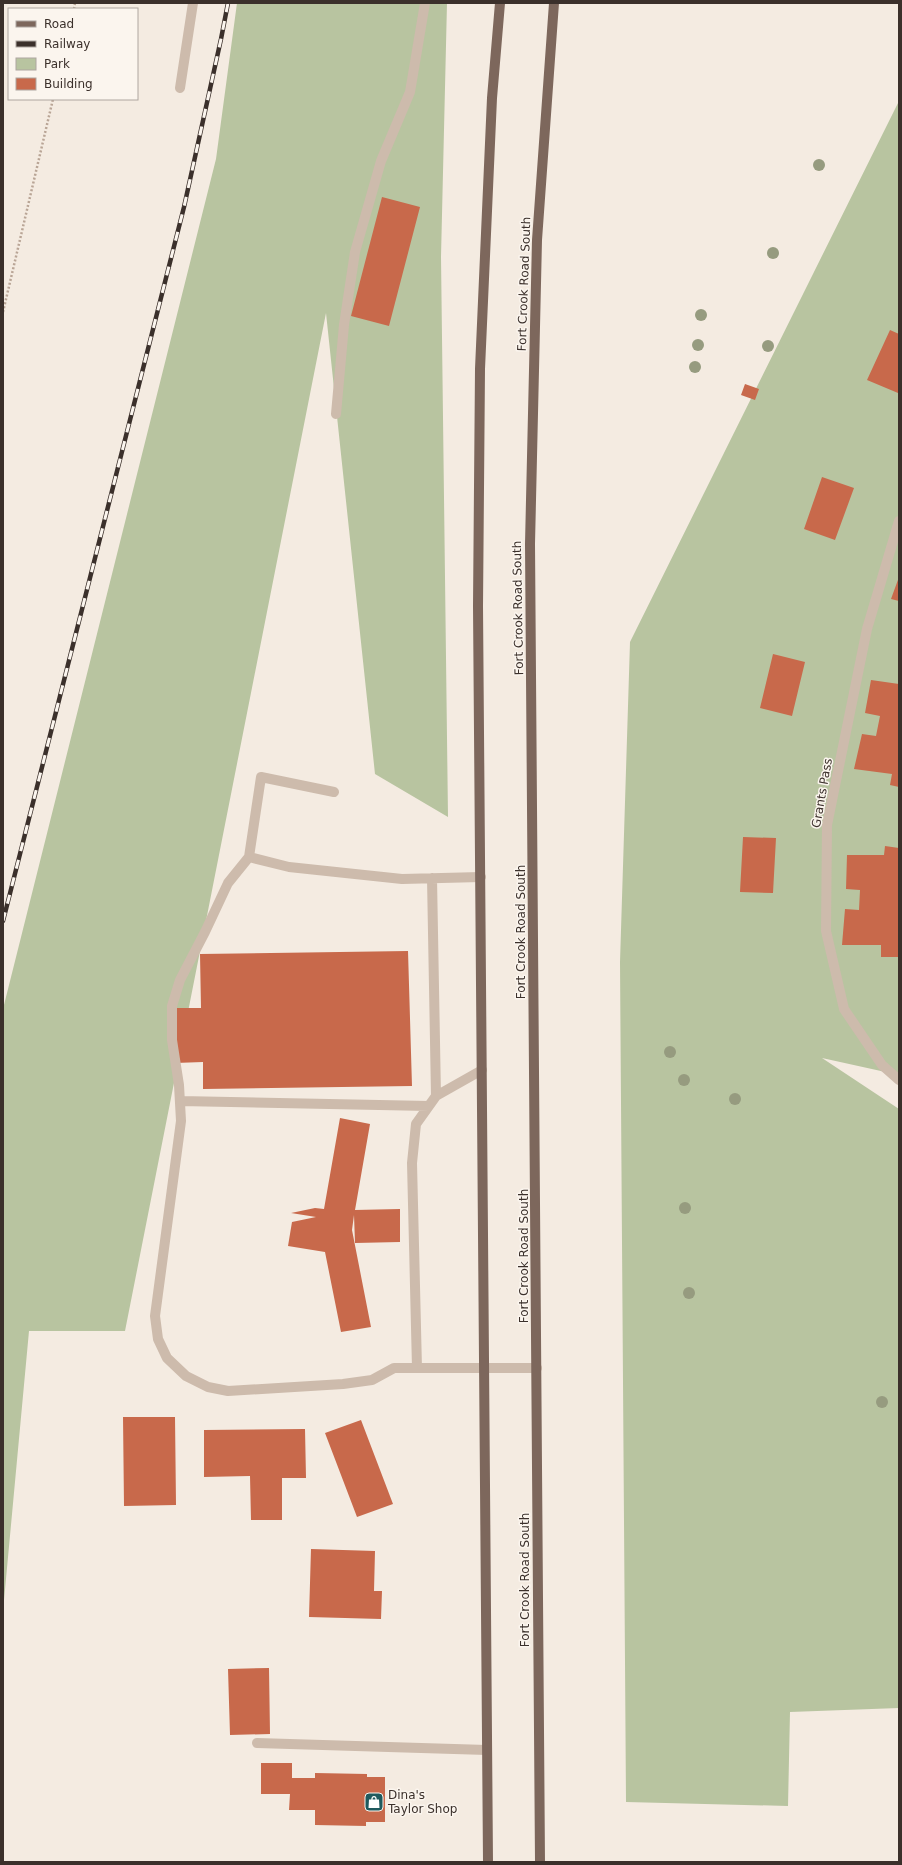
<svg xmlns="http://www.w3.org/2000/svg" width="902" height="1865" font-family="'DejaVu Sans',sans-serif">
	<rect width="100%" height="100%" fill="#f4ebe1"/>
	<path fill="#b8c4a0" d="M237 3H447L441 257 448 817 375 774 326 313 125 1331H29L3 1611V1009L216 159Z
		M899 101V1075L822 1058 899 1109V1708L790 1712 788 1806 626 1802 620 962 630 642Z"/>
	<path fill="#c8694b" d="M382 197 420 207 389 326 351 316Z
		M890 330 899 334 898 393 867 380Z
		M745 384 759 389 755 400 741 395Z
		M822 477 854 488 835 540 804 529Z
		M899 577V601L891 599Z
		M773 654 805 662 792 716 760 708Z
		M871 680 899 684V787L890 785 892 774 854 769 862 734 876 736 880 716 865 713Z
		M743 837 776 838 773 893 740 892Z
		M885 846 899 848V957H881V945H842L845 909 859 910 860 890 846 889 847 855H884Z
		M408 951 412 1086 203 1089V1062L175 1063V1008H201L200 954Z
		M340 1118 370 1124 355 1210 400 1209V1242L355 1243 354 1215 352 1230 371 1327 341 1332 325 1252 288 1246 292 1222 316 1217 291 1213 315 1208 324 1209Z
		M123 1417H175L176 1505 124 1506Z
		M361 1420 393 1504 357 1517 325 1433Z
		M305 1429 306 1478H282V1520H251L250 1476 204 1477V1430Z
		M311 1549 375 1551 374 1591H382L381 1619 309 1617Z
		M269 1668 270 1734 230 1735 228 1669Z
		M261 1763H292V1778H315V1773L367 1774V1777H385V1822H366V1826L315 1825V1810H289L290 1794H261Z"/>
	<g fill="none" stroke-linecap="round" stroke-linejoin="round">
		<path stroke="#b9a596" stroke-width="2.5" stroke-dasharray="2 2" stroke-linecap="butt" d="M74 9 75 3
			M3 312 53 99"/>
		<path stroke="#cdbbac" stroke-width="10" d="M180 88 193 3
			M336 414 344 325 355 252 381 161 410 92 425 3
			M334 792 261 777 249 857 289 867 402 879 481 877
			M249 857 228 883 205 932 180 980 172 1006V1040L179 1085 181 1121 155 1316 158 1339 167 1358 186 1376 208 1387 228 1391 343 1384 372 1380 394 1368H537
			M432 878 436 1096
			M180 1101 429 1106
			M417 1368 412 1163 416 1124 436 1096 482 1070
			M257 1743 487 1750"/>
		<path stroke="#cdbbac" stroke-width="10" d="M899 521 867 629 827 825 826 931 844 1009 882 1065 899 1080"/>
		<path stroke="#7d675c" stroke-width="10" d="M488 1862 478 606 480 369 492 98 500 3
			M540 1862 530 544 537 240 554 3"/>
		<defs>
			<path id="rail" d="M3 921 184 207 221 39 228 3"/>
		</defs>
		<use href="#rail" stroke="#3b302b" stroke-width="4.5"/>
		<use href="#rail" stroke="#fbf5ee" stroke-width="3" stroke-dasharray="9" stroke-linecap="butt"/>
	</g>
	<g fill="#969b7f">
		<circle cx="819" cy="165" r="6"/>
		<circle cx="773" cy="253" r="6"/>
		<circle cx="701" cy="315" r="6"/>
		<circle cx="698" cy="345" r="6"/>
		<circle cx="768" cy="346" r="6"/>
		<circle cx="695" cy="367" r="6"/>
		<circle cx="670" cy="1052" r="6"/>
		<circle cx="684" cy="1080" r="6"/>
		<circle cx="735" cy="1099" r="6"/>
		<circle cx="685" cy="1208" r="6"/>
		<circle cx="689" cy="1293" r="6"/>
		<circle cx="882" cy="1402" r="6"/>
	</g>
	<defs>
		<symbol id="shop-square" viewBox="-11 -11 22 22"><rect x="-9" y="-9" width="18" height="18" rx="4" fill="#1f5a5e" stroke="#fbf5ee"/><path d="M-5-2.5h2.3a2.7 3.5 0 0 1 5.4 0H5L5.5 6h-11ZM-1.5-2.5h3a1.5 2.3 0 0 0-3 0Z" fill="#fff"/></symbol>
	</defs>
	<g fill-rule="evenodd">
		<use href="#shop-square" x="363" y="1791" width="22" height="22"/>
	</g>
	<g text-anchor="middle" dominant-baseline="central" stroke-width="3" stroke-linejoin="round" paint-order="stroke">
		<g font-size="12" fill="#3b302b" stroke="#fbf5ee">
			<text transform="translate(524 284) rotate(-88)">Fort Crook Road South</text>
			<text transform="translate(518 608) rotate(-91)">Fort Crook Road South</text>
			<text transform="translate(822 793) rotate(-80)">Grants Pass</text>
			<text transform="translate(521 932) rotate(-90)">Fort Crook Road South</text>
			<text transform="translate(524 1256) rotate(-90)">Fort Crook Road South</text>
			<text transform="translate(525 1580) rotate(-90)">Fort Crook Road South</text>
		</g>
		<g font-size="12" fill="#3b302b" stroke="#fbf5ee" text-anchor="start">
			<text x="388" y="1795">Dina's<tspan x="388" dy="14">Taylor Shop</tspan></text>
		</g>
	</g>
	<rect width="902" height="1865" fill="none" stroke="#3b302b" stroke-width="8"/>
	<rect x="8" y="8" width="130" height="92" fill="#fbf5ee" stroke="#aea6a0"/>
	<rect x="16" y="21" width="20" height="6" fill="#7d675c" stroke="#aea6a0"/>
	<text x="44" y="28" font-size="12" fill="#3b302b">Road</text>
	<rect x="16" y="41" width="20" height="6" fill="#3b302b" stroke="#aea6a0"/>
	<text x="44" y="48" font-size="12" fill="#3b302b">Railway</text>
	<rect x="16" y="58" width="20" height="12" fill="#b8c4a0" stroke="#aea6a0"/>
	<text x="44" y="68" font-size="12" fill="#3b302b">Park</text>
	<rect x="16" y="78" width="20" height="12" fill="#c8694b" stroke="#aea6a0"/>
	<text x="44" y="88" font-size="12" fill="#3b302b">Building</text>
</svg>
